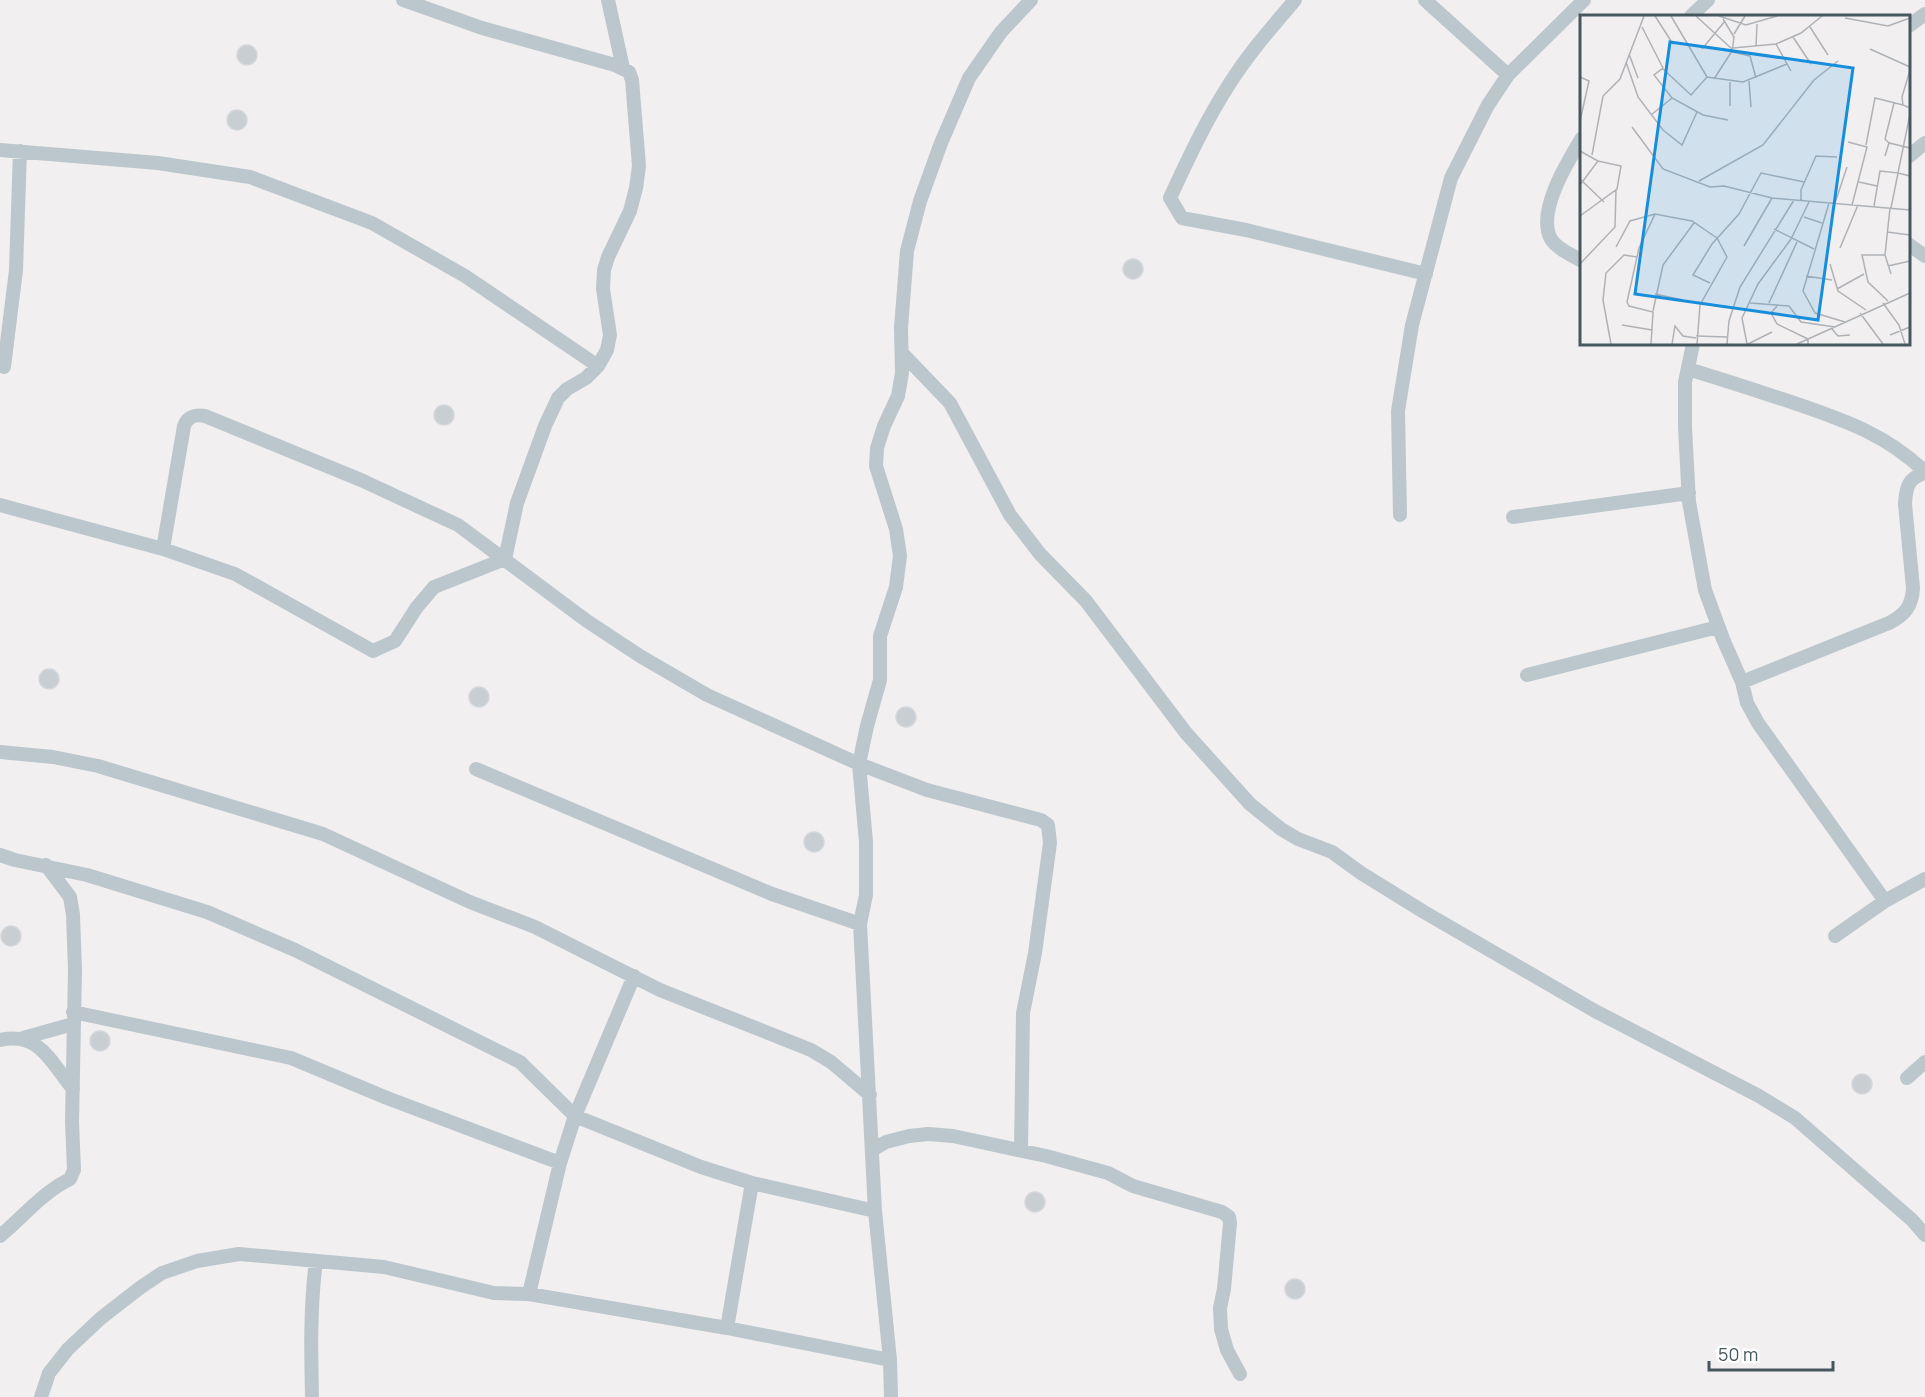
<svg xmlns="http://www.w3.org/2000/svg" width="1925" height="1397" font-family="Manrope,sans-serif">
	<rect width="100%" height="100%" fill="#f2eff0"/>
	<path fill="#c9ced2" stroke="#d3d7db" stroke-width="1.5" d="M237 55a10 10 0 1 1 20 0a10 10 0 1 1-20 0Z
		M227 120a10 10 0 1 1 20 0a10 10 0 1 1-20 0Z
		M1123 269a10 10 0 1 1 20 0a10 10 0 1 1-20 0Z
		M434 415a10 10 0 1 1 20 0a10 10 0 1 1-20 0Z
		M39 679a10 10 0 1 1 20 0a10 10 0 1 1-20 0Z
		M469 697a10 10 0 1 1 20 0a10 10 0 1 1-20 0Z
		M896 717a10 10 0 1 1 20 0a10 10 0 1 1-20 0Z
		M804 842a10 10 0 1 1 20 0a10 10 0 1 1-20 0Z
		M1 936a10 10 0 1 1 20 0a10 10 0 1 1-20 0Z
		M90 1041a10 10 0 1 1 20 0a10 10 0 1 1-20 0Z
		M1852 1084a10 10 0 1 1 20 0a10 10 0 1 1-20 0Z
		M1025 1202a10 10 0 1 1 20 0a10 10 0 1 1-20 0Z
		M1285 1289a10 10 0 1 1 20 0a10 10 0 1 1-20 0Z"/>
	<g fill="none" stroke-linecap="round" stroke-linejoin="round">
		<path stroke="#bbc7cd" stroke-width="14" d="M403 0 482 28 615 65 629 72 632 80 639 166 636 188 630 211 608 257 604 270 603 289 610 335 607 350 598 366 586 378 567 389 558 398 545 426 517 503 505 559
			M608 0 623 68
			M1295 0C1272 27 1249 53 1230 83 1206 120 1188 159 1170 198L1182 218 1246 230 1426 274
			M1425 0 1508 75
			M1691 16 1708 0
			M1910 25 1925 14
			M1582 138C1568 161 1536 212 1551 239 1557 249 1572 255 1582 261
			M0 150 158 163 250 177 372 223 465 276 598 366
			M1908 157 1925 143
			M1908 244 1925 256
			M1693 344 1685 382V428L1689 502 1705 590 1723 639 1742 682 1747 703 1758 723 1885 901
			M902 353 950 403 1010 515 1040 554 1086 601 1186 733 1250 804 1281 829 1298 839 1332 852 1361 873 1424 912 1595 1011 1759 1096 1795 1118 1912 1220 1925 1235
			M4 367 16 270 20 151
			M1688 369C1724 380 1761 392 1797 404 1846 421 1887 435 1925 472
			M0 505 163 549 235 574 373 651 395 641 417 607 434 587 505 559
			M1400 515 1398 411 1412 325 1451 178 1488 105 1508 75 1584 0
			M1513 517 1689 493
			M163 549 184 426C187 417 196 414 205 416L361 480 458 525 587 621 640 656 707 695 859 764 927 790 1041 820 1048 825 1050 843 1035 953 1023 1013 1021 1150
			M1527 675 1718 627
			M1742 682 1889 623C1905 615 1912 606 1913 588L1905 504C1906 487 1908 478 1925 473
			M0 752 53 757 98 766 323 834 470 902 535 927 660 990 811 1050 831 1062 870 1095
			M476 769 772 894 860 924
			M0 855 15 860 87 875 207 912 295 950 520 1062 575 1116 701 1167 752 1183 875 1211
			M1835 936 1885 901 1925 879
			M73 1012 291 1058 387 1098 560 1163
			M23 1038 73 1024
			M0 1040C40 1031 51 1063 73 1089
			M1907 1078 1925 1062
			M872 1150 886 1142 909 1136 928 1134 953 1136 1046 1156 1108 1173 1133 1186 1222 1212 1229 1217 1230 1223 1224 1289 1220 1308 1221 1329 1227 1350 1240 1374
			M0 1236C23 1217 43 1192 70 1179L74 1170 72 1122 75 970 73 915 70 897 46 865
			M529 1294 560 1163 575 1116 634 976
			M727 1328 752 1183
			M41 1397 49 1373 68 1349 101 1318 141 1287 162 1273 197 1261 239 1254 384 1267 494 1293 529 1294 727 1328 890 1360
			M312 1397C311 1351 310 1307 316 1261
			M891 1397 890 1360 875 1211 860 924 866 895V842L859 764 867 726 880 680V636L896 587 900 556 896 529 876 466 877 448 884 426 898 396 902 373 901 328 907 251 920 201 941 143 969 78 1001 32 1031 0"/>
	</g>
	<g transform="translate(1580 15)">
		<rect width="330" height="330" fill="#f2eff0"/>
		<path fill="none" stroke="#aeb2b6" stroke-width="1.5" d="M75 1 93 29M91 1 127 62 163 67 207 49M116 1 152 34M139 1 166 10 197 1M265 3 308 11 330 3M143 4 154 22 152 37 170 41 176 63M62 12 83 53 74 60 92 83 123 100 148 105M230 12 248 40M154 19 165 1M213 22 231 49M196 29 211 56M176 31 177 9M153 33 196 29 221 18 242 1M122 34 145 6M290 34 330 52M49 39 58 63M46 47 58 82 83 115 102 130 117 97M82 53 111 80 127 62M330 55 322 82 323 90 330 93M0 62 9 66 0 106M134 64 152 36M169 66 171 92M150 91V67M71 100 92 83M52 112 83 154 130 172 144 171 192 183 330 195M268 127 287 132 272 190M309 128 305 124 314 88M286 130 295 83 323 90M0 136 18 146 0 170M12 140 23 81 40 64 64 1M305 141 309 128 330 133M0 164 24 187M119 166 183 130 234 65 258 46M279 167 297 171M221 186V175L236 141 257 142M249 188 223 276 235 298 265 307M255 188 267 152M294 191 300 156 318 158 330 99M311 193 318 158 330 161M0 201 37 174 41 151 18 146M224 202 242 208M194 214 234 234M307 217 330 220M164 231 192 183M36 232 50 206 75 199M260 233 278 190M305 240 310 193M0 249 35 212 36 175M250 249 258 276 286 295M308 251 330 246M226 261 252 265M130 268 113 260 132 229 159 199 181 158 224 167M257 274 284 259M75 279 103 285M308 286 288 267 282 240H305L311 259M170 288 209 291 221 307 255 312M189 288 217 227M303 288 319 310 325 329M197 291 191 298 197 309 228 324V329M73 296 83 250 114 208M280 298 303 329M42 310 72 315M252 314 258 321 270 320M310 320 330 312M116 321 147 322M31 329 23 285 26 258 44 240 57 242M71 329 73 297 49 291 47 287 59 233 75 199 112 206 137 223M92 329 95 311 103 321 116 323M117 329 120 290 147 242 137 223M147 329 149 306 160 272 214 185M167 329 162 303 178 269 211 224 229 187M168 329 192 317M217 329 330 278"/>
		<path fill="#178edc" fill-opacity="0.15" stroke="#178edc" stroke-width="3" d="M90 27 273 53 238 305 55 279Z"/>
		<rect width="330" height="330" fill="none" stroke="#47575e" stroke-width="3"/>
	</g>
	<path d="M1709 1361v9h124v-9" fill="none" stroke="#47575e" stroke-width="3"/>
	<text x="1718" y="1361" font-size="18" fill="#47575e" stroke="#ffffff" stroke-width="4.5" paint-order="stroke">50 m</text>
</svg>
